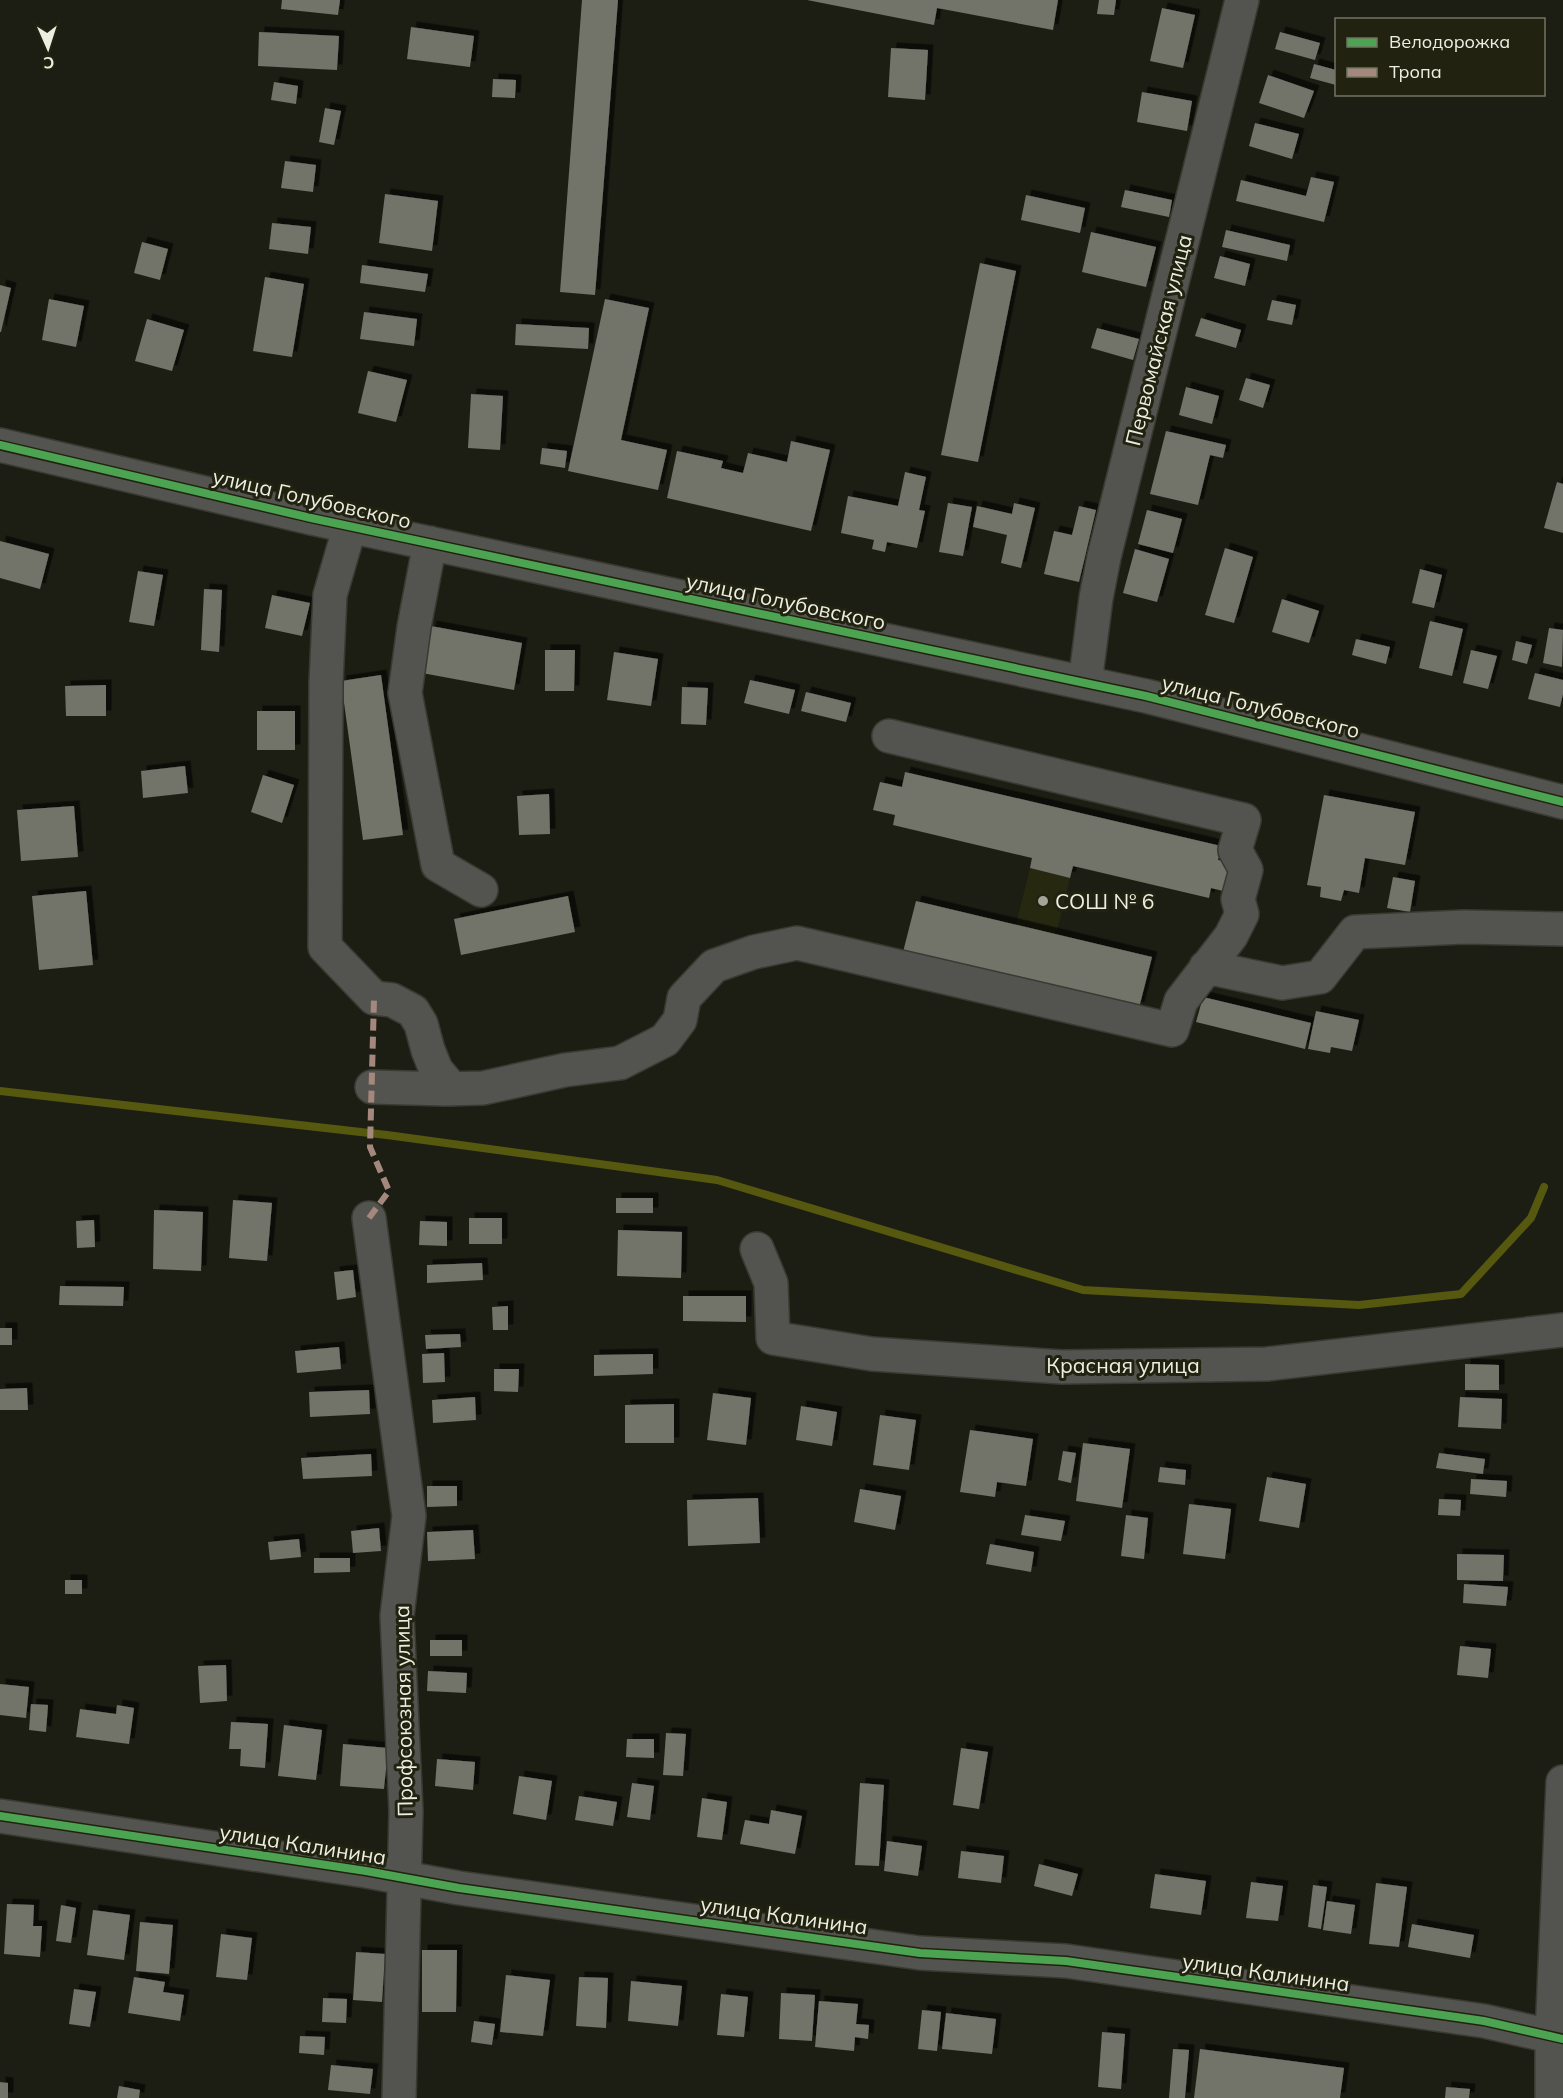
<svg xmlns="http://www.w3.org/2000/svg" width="1563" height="2098" font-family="Mulish,sans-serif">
	<defs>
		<filter id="shadow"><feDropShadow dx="5.5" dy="-5.5" stdDeviation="0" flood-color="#0009"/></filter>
	</defs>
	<rect width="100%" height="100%" fill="#1d1e13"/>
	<path fill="#262810" d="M1030 868 1070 878 1056 934 1016 925Z"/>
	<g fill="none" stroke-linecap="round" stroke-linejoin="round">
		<path stroke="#55580e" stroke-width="8" d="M0 1091 387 1135 717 1180 1083 1290 1359 1305 1461 1294 1531 1218 1544 1187"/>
	</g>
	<path fill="#727369" filter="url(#shadow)" d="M282 0H340L338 15 281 9Z
		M582 0H618L595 295 560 292Z
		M807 0H1058L1053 30 937 8 934 25Z
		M1099 0H1116L1114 15 1097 14Z
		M1162 8 1195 15 1183 68 1150 61Z
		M411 27 474 36 470 67 407 59Z
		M259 32 339 36 337 70 258 66Z
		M1280 32 1320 43 1315 60 1275 49Z
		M891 48 928 50 925 100 888 97Z
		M1314 64 1336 70V85L1310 78Z
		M1268 75 1314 91 1304 118 1259 103Z
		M493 79 516 80 515 98 492 97Z
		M274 82 298 86 296 104 271 100Z
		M1142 92 1192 101 1187 131 1137 122Z
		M325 108 341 111 334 145 319 142Z
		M1255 123 1299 134 1292 159 1249 146Z
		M285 161 316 165 313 192 281 188Z
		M1311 177 1334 182 1324 222 1236 201 1241 180 1306 196Z
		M1125 190 1172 200 1169 217 1121 207Z
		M385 194 438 201 432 251 379 243Z
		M1026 195 1085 208 1080 233 1021 220Z
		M272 223 311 227 308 254 269 249Z
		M1226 230 1290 245 1287 261 1222 247Z
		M1091 232 1156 247 1146 287 1082 272Z
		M142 242 168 249 160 280 134 273Z
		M1220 256 1250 264 1245 286 1214 278Z
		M980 263 1016 271 978 462 941 455Z
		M362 265 428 274 425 292 360 283Z
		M265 277 304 284 292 357 253 351Z
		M0 285 11 288 1 332H0Z
		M49 299 84 306 76 347 42 340Z
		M605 299 649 308 621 440 667 450 658 490 568 471Z
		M1272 300 1296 305 1292 325 1267 320Z
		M364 312 417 319 414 346 360 339Z
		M1201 318 1241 330 1236 348 1195 336Z
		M147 319 184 330 172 371 135 361Z
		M516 324 589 328 588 349 515 345Z
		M1097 328 1139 339 1133 360 1091 348Z
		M368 371 407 380 396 422 358 413Z
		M1246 378 1270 385 1263 408 1239 400Z
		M1186 387 1219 396 1212 424 1179 415Z
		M471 394 503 396 500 450 468 448Z
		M1166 431 1226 445 1223 458 1210 455 1198 505 1150 494Z
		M791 441 830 450 811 531 667 498 677 451 723 461 721 468 743 473 748 453 787 462Z
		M542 448 567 451 565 468 540 464Z
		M905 472 926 477 919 510 925 511 917 548 887 542 885 552 872 549 874 540 841 533 848 496 898 506Z
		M1557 482 1563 484V533L1544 528Z
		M948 503 972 507 963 556 939 552Z
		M1014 503 1035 508 1021 568 1001 563 1007 535 973 527 977 506 1012 514Z
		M1079 506 1096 510 1079 582 1044 574 1054 531 1072 535Z
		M1147 510 1182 519 1173 553 1138 544Z
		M0 541 49 554 40 589 0 578Z
		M1225 548 1253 557 1234 623 1205 615Z
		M1135 549 1169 559 1157 602 1123 593Z
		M1420 569 1442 575 1434 608 1412 603Z
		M138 571 163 575 154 626 129 622Z
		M204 589 222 590 219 652 201 650Z
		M272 595 310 603 302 636 265 628Z
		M1282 599 1319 611 1309 643 1272 632Z
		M1430 621 1463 629 1452 676 1419 668Z
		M431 626 522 643 514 690 422 673Z
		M1549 628 1563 630 1562 667 1543 663Z
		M1356 639 1390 647 1386 664 1352 655Z
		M1516 641 1532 645 1527 664 1512 660Z
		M545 650H575L574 691H545Z
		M1471 650 1497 656 1488 689 1463 683Z
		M614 652 658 659 651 706 607 700Z
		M1535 673 1563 680V694L1560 707 1528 699Z
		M381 675 403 835 363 840 341 681Z
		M750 680 795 690 789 714 744 703Z
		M106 685V716H66L65 686Z
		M682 687 708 688 706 725 681 724Z
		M806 692 851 703 846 722 801 711Z
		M257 711H295V750H257Z
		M185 766 188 793 143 798 141 771Z
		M905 772 1221 846 1218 860 1238 864 1231 893 1211 888 1209 898 1073 866 1070 878 1030 868 1032 858 893 825 895 815 873 810 880 782 902 787Z
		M263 775 294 785 282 823 251 812Z
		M549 794 550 834 519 835 517 796Z
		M1324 795 1415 812 1405 865 1365 858 1359 893 1344 890 1341 901 1320 897 1321 887 1307 885Z
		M74 806 78 857 21 861 17 810Z
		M1393 877 1415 881 1410 912 1387 908Z
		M86 891 93 965 39 970 32 896Z
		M568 896 575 932 461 955 454 919Z
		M916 901 1152 957 1139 1008 903 952Z
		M1203 997 1311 1023 1305 1049 1196 1022Z
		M1316 1011 1359 1020 1352 1051 1331 1047 1330 1053 1308 1049Z
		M616 1198H653V1213H616Z
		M233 1200 272 1203 267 1261 229 1258Z
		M154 1210 203 1212 201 1271 153 1269Z
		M469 1218H502V1244H469Z
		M94 1220 95 1247 77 1248 76 1221Z
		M420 1221 447 1222V1246L419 1245Z
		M618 1230 682 1232 681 1278 617 1276Z
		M482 1263 483 1280 427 1283V1265Z
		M353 1270 356 1297 337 1300 334 1272Z
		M60 1286 124 1287 123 1306 59 1305Z
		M683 1296H746V1322L683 1321Z
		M508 1306V1330H493L492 1307Z
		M0 1328H12V1345H0Z
		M460 1334 461 1347 426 1349 425 1335Z
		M339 1347 341 1369 297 1373 295 1351Z
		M444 1353 445 1382 423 1383 422 1354Z
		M653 1354V1374L594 1376V1355Z
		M1465 1364 1499 1365V1390H1465Z
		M494 1369H519L518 1392 494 1391Z
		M27 1388 28 1410H0V1389Z
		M369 1390 370 1414 310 1417 309 1392Z
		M713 1393 751 1398 746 1445 707 1440Z
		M475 1397 476 1420 433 1423 432 1400Z
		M1460 1397 1502 1399 1501 1429 1458 1427Z
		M674 1404V1443H625V1405Z
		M801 1406 837 1412 832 1446 796 1440Z
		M880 1415 916 1420 909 1470 873 1465Z
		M970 1430 1033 1439 1026 1486 997 1482 995 1497 960 1492Z
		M1083 1443 1130 1449 1122 1508 1076 1501Z
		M1063 1451 1076 1453 1071 1483 1058 1480Z
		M1439 1453 1485 1459 1483 1474 1436 1468Z
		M371 1454 372 1476 303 1479 301 1458Z
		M1160 1467 1186 1470 1185 1485 1158 1482Z
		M1267 1477 1306 1484 1299 1528 1259 1521Z
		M1471 1479 1507 1481 1506 1497 1470 1494Z
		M427 1486H457V1506L427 1507Z
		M860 1489 901 1496 895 1530 854 1522Z
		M758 1498 760 1543 688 1546 687 1500Z
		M1439 1499 1461 1500 1460 1516 1438 1515Z
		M1189 1504 1231 1509 1225 1559 1183 1554Z
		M1025 1515 1065 1521 1061 1541 1021 1535Z
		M1126 1515 1148 1518 1144 1559 1121 1556Z
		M379 1528 381 1551 353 1553 351 1531Z
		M473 1530 475 1559 428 1561 427 1532Z
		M299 1539 301 1557 270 1560 268 1542Z
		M990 1544 1034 1552 1031 1572 986 1564Z
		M1457 1554 1504 1555 1503 1581 1457 1580Z
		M314 1558H350V1572L314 1573Z
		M65 1580H82V1594H65Z
		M1464 1584 1508 1587 1506 1606 1463 1603Z
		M430 1640H462V1656H430Z
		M1460 1646 1491 1649 1488 1678 1457 1675Z
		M226 1665 227 1701 200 1703 198 1666Z
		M428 1671 467 1673 466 1693 427 1691Z
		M0 1684 29 1687 26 1718 0 1715Z
		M31 1704 48 1705 46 1732 29 1730Z
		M117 1705 134 1708 129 1744 76 1737 80 1709 116 1714Z
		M231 1722 268 1724 265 1768 240 1766 241 1749H229Z
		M284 1725 322 1730 316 1780 278 1776Z
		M666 1733 686 1734 683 1776 663 1775Z
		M627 1739H654V1758L626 1757Z
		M343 1744 388 1748 384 1789 340 1786Z
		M961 1748 988 1752 979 1809 953 1805Z
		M437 1759 475 1762 473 1790 435 1786Z
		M519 1776 552 1781 546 1820 513 1814Z
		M632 1783 654 1786 650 1820 627 1817Z
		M860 1783 884 1785 879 1866 855 1865Z
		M579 1796 617 1802 613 1826 575 1820Z
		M702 1798 727 1802 722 1840 697 1837Z
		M771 1810 802 1816 795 1854 740 1844 745 1820 769 1824Z
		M887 1841 922 1846 918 1876 884 1871Z
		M961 1851 1004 1856 1001 1883 958 1878Z
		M1039 1864 1078 1874 1072 1896 1034 1886Z
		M1155 1874 1206 1881 1201 1915 1150 1908Z
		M1251 1882 1283 1886 1278 1921 1246 1918Z
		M1376 1883 1407 1887 1399 1947 1369 1944Z
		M1313 1885 1327 1887 1321 1929 1308 1927Z
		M1327 1901 1355 1905 1351 1934 1323 1930Z
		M7 1904 34 1905 33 1926H42L40 1957 4 1954Z
		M61 1905 76 1908 71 1943 56 1941Z
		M93 1910 130 1915 124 1960 87 1955Z
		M140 1922 173 1925 169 1974 136 1971Z
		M1412 1924 1474 1935 1470 1958 1408 1947Z
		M221 1934 252 1938 247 1980 216 1977Z
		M422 1950H457L456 2012H422Z
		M356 1952 385 1954 382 2002 353 2000Z
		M506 1975 550 1980 543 2036 500 2032Z
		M134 1977 165 1982 163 1992 184 1995 180 2021 128 2013Z
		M579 1977 608 1978 606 2028 576 2026Z
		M631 1981 682 1986 678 2026 628 2021Z
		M74 1989 96 1992 90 2027 69 2024Z
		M781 1993 815 1995 812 2041 779 2039Z
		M721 1994 748 1997 744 2037 717 2035Z
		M323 1998 347 1999 346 2023 322 2022Z
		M819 2001 858 2004 856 2024 869 2025 868 2039 855 2037 854 2051 815 2047Z
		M922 2010 941 2012 937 2051 918 2049Z
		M946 2013 996 2019 992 2054 942 2049Z
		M474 2021 495 2024 492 2045 471 2042Z
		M1102 2032 1125 2034 1121 2089 1098 2087Z
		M300 2036 325 2037 324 2055 299 2053Z
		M1173 2049 1189 2050 1185 2098H1169Z
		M1200 2049 1344 2068 1340 2098H1194Z
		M331 2065 373 2069 370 2094 328 2090Z
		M0 2082 8 2083V2098H0Z
		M119 2086 140 2090 139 2098H117Z
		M1446 2087 1470 2089 1469 2098H1445Z"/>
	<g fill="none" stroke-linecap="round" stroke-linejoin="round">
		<defs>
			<path id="minor" d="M0 445 311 518 1146 696 1563 802
				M350 526 330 595 326 683 325 947 374 998 392 1000 413 1011 421 1024 428 1050 436 1070 452 1089
				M430 543 414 627 405 693 438 865 481 890
				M1085 683 1096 598 1104 557 1242 0
				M1206 967 1282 983 1320 977 1355 932 1464 927 1563 929
				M372 1087 445 1089 483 1088 565 1070 620 1063 665 1040 680 1020 684 998 714 966 754 952 797 943 1172 1030 1181 1001 1231 936 1242 914 1238 899 1246 870 1235 850 1244 820 889 736
				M369 1218 409 1516 397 1616 406 1811 399 2098
				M757 1249 771 1283 773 1338 872 1354 1062 1367 1267 1364 1563 1330
				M0 1816 366 1871 459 1888 920 1953 1066 1961 1484 2021 1563 2039
				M1552 2098V2036L1563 1782"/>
		</defs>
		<use href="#minor" stroke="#393a31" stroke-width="36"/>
		<use href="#minor" stroke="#53534f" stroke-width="33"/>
		<path stroke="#a5887d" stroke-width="6" stroke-dasharray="12 6" stroke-linecap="butt" d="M369 1218 389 1191 370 1147 374 998"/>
		<defs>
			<path id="cycleway" d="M0 445 311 518 1146 696 1563 802
				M0 1816 366 1871 459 1888 920 1953 1066 1961 1484 2021 1563 2039"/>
		</defs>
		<use href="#cycleway" stroke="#21220f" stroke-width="11"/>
		<use href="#cycleway" stroke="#4ca352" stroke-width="8"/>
	</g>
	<circle fill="#a4a599" stroke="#21220f" stroke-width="2" cx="1043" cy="901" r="6"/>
	<g text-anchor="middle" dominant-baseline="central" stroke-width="6" stroke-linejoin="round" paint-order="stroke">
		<g font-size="21" fill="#eceee1" stroke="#21220f">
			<text transform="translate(1158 340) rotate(-76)">Первомайская улица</text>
			<text transform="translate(312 498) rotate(13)">улица Голубовского</text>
			<text transform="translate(786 601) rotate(12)">улица Голубовского</text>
			<text transform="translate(1261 706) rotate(14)">улица Голубовского</text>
			<text x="1123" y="1365">Красная улица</text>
			<text transform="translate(403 1711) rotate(-91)">Профсоюзная улица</text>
			<text transform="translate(303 1844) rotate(9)">улица Калинина</text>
			<text transform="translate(784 1915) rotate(8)">улица Калинина</text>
			<text transform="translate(1266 1972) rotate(8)">улица Калинина</text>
		</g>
		<g font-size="21" fill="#eceee1" stroke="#21220f" text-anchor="start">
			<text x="1055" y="901">СОШ № 6</text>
		</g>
	</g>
	<rect x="1335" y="18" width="210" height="78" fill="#21220f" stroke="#727463" stroke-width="1.5"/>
	<rect x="1347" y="38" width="30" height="9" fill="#4ca352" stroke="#727463" stroke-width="1.5"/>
	<text x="1389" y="48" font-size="18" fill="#eceee1">Велодорожка</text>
	<rect x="1347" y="68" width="30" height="9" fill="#a5887d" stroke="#727463" stroke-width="1.5"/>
	<text x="1389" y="78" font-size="18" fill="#eceee1">Тропа</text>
	<g transform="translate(48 48) rotate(177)" stroke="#21220f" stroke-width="4.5" paint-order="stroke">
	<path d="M0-4.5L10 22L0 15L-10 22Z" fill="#eceee1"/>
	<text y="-9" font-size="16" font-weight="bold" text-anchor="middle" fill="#eceee1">С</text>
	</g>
</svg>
